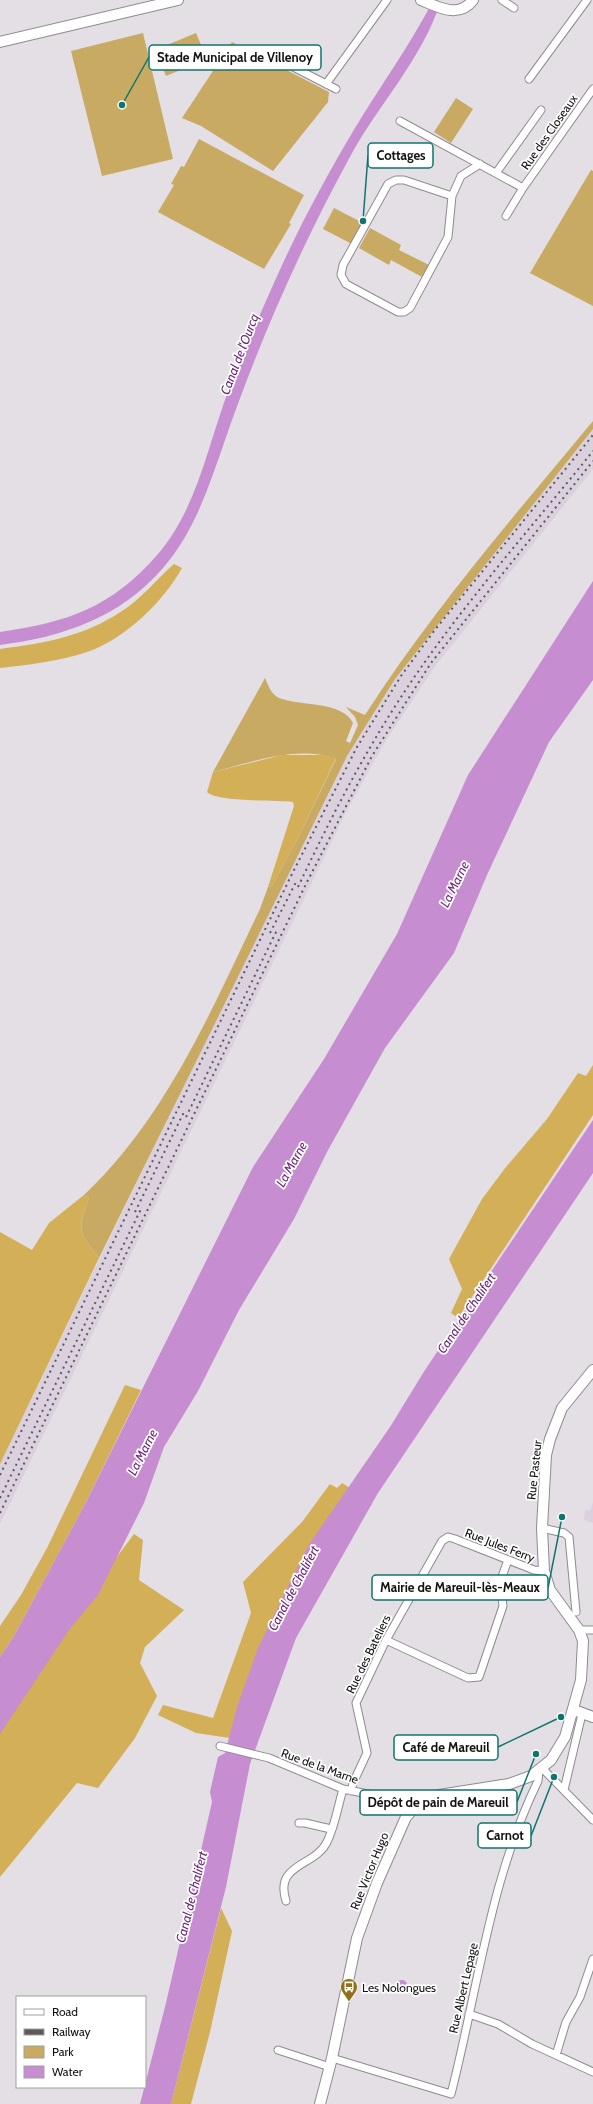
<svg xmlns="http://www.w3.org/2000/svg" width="593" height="2104" font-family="Cabin,sans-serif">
	<rect width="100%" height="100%" fill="#e4dee5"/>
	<path fill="#dbd0dd" d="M593 429V469L436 665 386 740 347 810 0 1524V1464L249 952 347 756 395 679Z
		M593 1502V1523L584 1520 585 1510 590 1511Z"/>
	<path fill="#c8aa63" d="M143 33 173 159 102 176 71 51Z
		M196 33 207 59 166 76 155 50Z
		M232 42 329 92 328 102 273 171 201 126 182 118Z
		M456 98 473 109 451 143 434 132Z
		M199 139 304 195 289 223 291 224 264 269 158 212 174 185 171 184 181 166 184 167Z
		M591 170 593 171V306L530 273Z
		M334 208 363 223 352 244 323 229Z
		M370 228 401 245 399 250 429 265 422 277 391 260 389 265 359 248Z
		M593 421V429L395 679 347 756 99 1258C78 1230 77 1232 89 1198L84 1195C166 1118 212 1009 260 909L268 887 272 886 300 834 336 759C299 744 249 763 213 772L265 678C268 685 271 694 279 698 299 706 343 701 353 723L346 741 350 743 358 725 355 717 346 707 365 715C432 611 514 516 593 421Z"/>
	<path fill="#d3af57" d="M174 564 182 568C164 601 124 640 87 652 59 661 29 665 0 668V649C45 643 83 637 122 611 141 599 157 579 174 564Z
		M282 755H322L336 758 300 834 272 886 268 887 294 806 293 802C276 800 216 802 207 792L213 772Z
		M593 1065V1115L458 1318 451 1313 462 1289 449 1259 482 1199 506 1167 547 1119 578 1073 586 1076Z
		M84 1195 89 1198C77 1232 78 1230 99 1258L0 1464V1232L32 1250 49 1223Z
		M125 1385 141 1390 84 1506 14 1636 0 1657V1626L21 1595 47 1548Z
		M342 1483 353 1490 230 1738 196 1733 158 1715 163 1705 213 1718 251 1613 243 1582 302 1522 330 1484 337 1488Z
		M134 1534 143 1540 139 1580 184 1610 145 1647 140 1663 157 1696 135 1738 98 1788 77 1783 0 1877V1724L72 1617Z
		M221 1908 232 1931 210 2032 191 2104H171Z"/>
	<path fill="#c78dd1" d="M433 1 440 3C422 59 379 104 351 155 301 246 259 342 225 440 209 486 195 531 163 568 120 618 62 637 0 645V632C68 622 111 608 158 554 197 509 208 444 229 389 244 350 261 312 278 274 301 223 327 175 355 128 381 85 410 45 433 1Z
		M593 581V680L549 742 487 875 454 953 385 1048 327 1152 294 1219 239 1310 198 1391 164 1447 144 1503 98 1595 69 1630 0 1734V1657L14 1636 84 1506 253 1167 324 1059 397 934 468 775Z
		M593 1120V1173L378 1493 296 1638 250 1764 226 1887 171 2104H140L166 2003 212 1802 210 1792 218 1757 225 1753 237 1707 258 1648 308 1546 390 1427 425 1370Z
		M397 1985a5 5 0 1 1 10 0a5 5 0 1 1-10 0Z"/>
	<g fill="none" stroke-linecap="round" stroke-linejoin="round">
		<defs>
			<path id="street" d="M502 0 514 8
				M268 54 336 89
				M529 79 587 0
				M326 84 387 0
				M400 121 523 188 593 89
				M496 173 541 110
				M452 196 404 180H396L388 184 343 265 341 275 346 284 398 312H404L410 308 448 237 452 196 461 176 480 164
				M506 216 523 188
				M542 1528 564 1533 569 1537 576 1612
				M579 1630H593
				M386 1640 468 1678 479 1677 503 1606 500 1582 508 1560
				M220 1746 269 1758 343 1789 418 1804
				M542 1768 593 1820
				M564 1790 582 1714
				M351 1791 353 1783 367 1753 356 1703 386 1640 442 1541 448 1537 455 1539 534 1570 544 1571
				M299 1823H305L331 1829
				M286 1901C274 1863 315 1867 327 1842 335 1826 338 1806 343 1789
				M469 2014 498 2024 532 2044 593 2072
				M278 2050 330 2067
				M556 2055 566 2022 580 1997 593 1959
				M332 2058 451 2094C478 1989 490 1879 538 1781L539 1770"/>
			<path id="secondary" d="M421 0C438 7 459 19 473 0
				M0 42 178 0
				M574 1710 593 1717
				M320 2104 332 2058 357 1938 377 1883 406 1817 418 1804 427 1799 439 1795 509 1784 531 1776 551 1760 565 1737 581 1680 583 1641 579 1630 550 1590 544 1571 542 1528 546 1455 550 1439 562 1408 593 1370"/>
		</defs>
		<use href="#street" stroke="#908a91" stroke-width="9"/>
		<use href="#secondary" stroke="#908a91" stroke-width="12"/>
		<use href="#street" stroke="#fff" stroke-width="7"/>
		<use href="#secondary" stroke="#fff" stroke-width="10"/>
		<path stroke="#5d595d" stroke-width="2" stroke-dasharray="2 4" stroke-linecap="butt" d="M298 887C331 817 366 749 409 685 464 603 531 528 593 451
			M270 933 297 880
			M186 1117 277 930
			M135 1212 185 1110
			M0 1475 292 874 357 747 401 676 434 631 593 435
			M0 1498 141 1209
			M0 1513 307 882 372 756 431 663 593 461"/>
	</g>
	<defs>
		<symbol id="bus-pin" viewBox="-11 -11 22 30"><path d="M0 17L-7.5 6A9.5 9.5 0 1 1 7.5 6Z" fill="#917118" stroke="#fff"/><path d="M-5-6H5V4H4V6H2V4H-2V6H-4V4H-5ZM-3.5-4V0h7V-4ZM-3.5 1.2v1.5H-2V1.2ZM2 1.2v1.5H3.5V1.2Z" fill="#fff"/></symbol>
	</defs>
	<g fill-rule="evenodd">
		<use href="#bus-pin" x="339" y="1977" width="20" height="27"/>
	</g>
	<g text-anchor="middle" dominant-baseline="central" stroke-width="3.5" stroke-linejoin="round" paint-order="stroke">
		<g font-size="12" fill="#141214" stroke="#fff">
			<text transform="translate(549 132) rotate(-55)">Rue des Closeaux</text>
			<text transform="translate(534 1470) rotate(-84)">Rue Pasteur</text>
			<text transform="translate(500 1545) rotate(21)">Rue Jules Ferry</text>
			<text transform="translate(368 1654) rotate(-64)">Rue des Bateliers</text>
			<text transform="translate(320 1766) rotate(20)">Rue de la Marne</text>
			<text transform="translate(369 1871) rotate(-68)">Rue Victor Hugo</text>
			<text transform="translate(463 1988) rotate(-77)">Rue Albert Lepage</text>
		</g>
		<g font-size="12" fill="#141214" stroke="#fff" text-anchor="start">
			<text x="362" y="1987">Les Nolongues</text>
		</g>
		<g font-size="13" font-style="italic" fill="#6d2779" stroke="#fff">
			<text transform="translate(239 354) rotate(-69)">Canal de l'Ourcq</text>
			<text transform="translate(454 884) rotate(-64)">La Marne</text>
			<text transform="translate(291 1164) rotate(-61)">La Marne</text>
			<text transform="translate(466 1313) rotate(-56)">Canal de Chalifert</text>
			<text transform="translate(142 1452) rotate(-63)">La Marne</text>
			<text transform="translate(293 1588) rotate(-62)">Canal de Chalifert</text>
			<text transform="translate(191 1897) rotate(-76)">Canal de Chalifert</text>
		</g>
	</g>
	<path fill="none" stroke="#0f766e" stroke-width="1.5" d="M122 105L149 57M363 221L368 155M562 1517L548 1588M561 1717L498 1747M536 1754L517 1802M554 1777L531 1836"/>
	<g fill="#0f766e" stroke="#fff" stroke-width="1.5">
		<circle cx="122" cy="105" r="4"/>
		<circle cx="363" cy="221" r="4"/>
		<circle cx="562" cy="1517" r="4"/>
		<circle cx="561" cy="1717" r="4"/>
		<circle cx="536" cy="1754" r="4"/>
		<circle cx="554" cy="1777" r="4"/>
	</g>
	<g fill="#fff" stroke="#0f766e" stroke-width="1.5">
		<rect x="149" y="45" width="172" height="25" rx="4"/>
		<rect x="368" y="143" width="65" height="25" rx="4"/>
		<rect x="372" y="1575" width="176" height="25" rx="4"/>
		<rect x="394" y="1735" width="104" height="25" rx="4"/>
		<rect x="360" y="1790" width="157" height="25" rx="4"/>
		<rect x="478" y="1823" width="53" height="25" rx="4"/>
	</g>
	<g font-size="13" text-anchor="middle" font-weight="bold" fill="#141214">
		<text x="235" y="62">Stade Municipal de Villenoy</text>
		<text x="401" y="160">Cottages</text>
		<text x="460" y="1592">Mairie de Mareuil-lès-Meaux</text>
		<text x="446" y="1752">Café de Mareuil</text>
		<text x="438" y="1807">Dépôt de pain de Mareuil</text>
		<text x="505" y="1840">Carnot</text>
	</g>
	<rect x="16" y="1996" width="130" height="92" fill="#ffffff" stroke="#a1a0a1"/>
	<rect x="24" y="2009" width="20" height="6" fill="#ffffff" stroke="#a1a0a1"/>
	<text x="52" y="2016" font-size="12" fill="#141214">Road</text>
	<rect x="24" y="2029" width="20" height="6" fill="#5d595d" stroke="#a1a0a1"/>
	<text x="52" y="2036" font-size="12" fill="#141214">Railway</text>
	<rect x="24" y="2046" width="20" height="12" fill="#c8aa63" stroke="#a1a0a1"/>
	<text x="52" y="2056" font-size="12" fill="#141214">Park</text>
	<rect x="24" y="2066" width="20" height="12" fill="#c78dd1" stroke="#a1a0a1"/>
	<text x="52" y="2076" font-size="12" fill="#141214">Water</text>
</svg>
